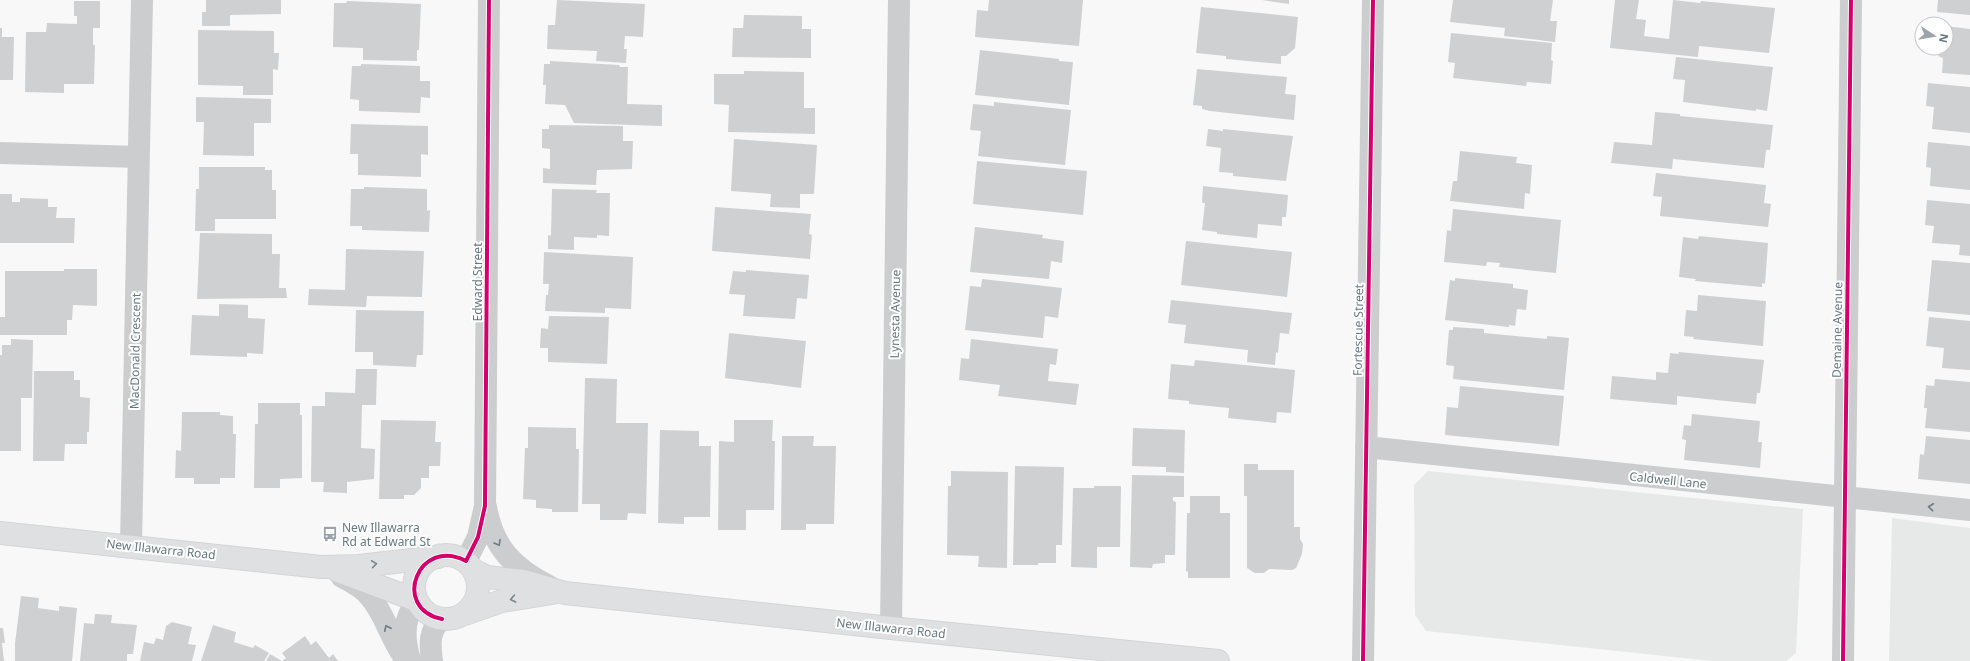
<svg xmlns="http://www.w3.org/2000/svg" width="1970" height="661" font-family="'Noto Sans',sans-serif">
	<rect width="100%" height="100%" fill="#f8f8f8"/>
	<path fill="#e7e9e8" d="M1428 471 1803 509 1796 653 1786 661H1712L1426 631 1415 615 1414 485Z
		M1892 518 1970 528V661H1889Z"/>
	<path fill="#cfd0d1" d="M206 0H281V14L230 15V26H202V12H206Z
		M557 0 645 4 643 37 625 36 624 49H627L626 63 596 61 597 51 547 49 548 25H555Z
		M989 0H1083L1079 46 975 37 977 10 988 11Z
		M1262 0H1289V4Z
		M1453 0H1553L1550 21H1557L1555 42 1504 36 1505 28 1450 22Z
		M1615 0H1639L1636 19 1646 20 1644 36 1669 39 1673 0 1700 3 1701 1 1775 8 1769 53 1699 46 1698 57 1610 48Z
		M1938 0H1970V15L1937 12Z
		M74 1H100V28H93V45H95L94 84H64V93L25 92 26 32H46L47 23 77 24V16H74Z
		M347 1 421 4 419 50H417V61L363 60V48L333 47 334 3H346Z
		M1201 7 1298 17 1295 48 1286 56H1281V64L1226 59V56L1196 53Z
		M744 15 802 16V29H811V58L732 57 733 28H743Z
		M1946 26 1970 29V75L1942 73 1943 58 1940 57 1935 52 1936 48H1946Z
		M0 28H2V37H14L13 80H0Z
		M198 30 274 31V53H279L278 70 273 69V95H243V86L198 85Z
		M1451 33 1552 43 1551 60 1553 61 1551 84 1527 82 1526 86 1453 78 1455 63 1448 62Z
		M980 50 1059 59V61L1073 62 1069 105 975 95Z
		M1676 57 1773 67 1767 111 1756 109V111L1683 102 1685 80 1673 79Z
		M550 61 619 65 620 67H628L627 104 662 105V126L574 123 565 105 545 104 546 85H543L544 64H550Z
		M361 64 420 66V81H430V98L421 97 420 113 359 111V100L350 99 352 66H361Z
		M1197 69 1287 77 1285 94 1296 95 1294 120 1210 111 1202 109V106L1193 105Z
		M744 71 804 72V108H815V134L728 132 729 105 714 104V74H744Z
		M1928 83 1970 87V133L1932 129 1934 107 1926 106Z
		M196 97 271 99V123H254V156L203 155 204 122H196Z
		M994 102 1071 110 1065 165 978 156 981 131 970 130 973 104 994 106Z
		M1655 112 1680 114V116L1773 125 1770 150H1766L1764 168 1673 159 1672 169 1611 163 1614 142 1652 145Z
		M351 124 428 126V155L421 154V177L358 175V154H350Z
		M549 125 623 126V141H633L632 169 597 170 596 185 543 183V168L550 169V149L542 148V129H549Z
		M1208 129 1223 131V129L1293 136 1286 181 1233 176V173L1219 172 1221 148 1206 146Z
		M734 139 817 145 814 194H800V208L770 207 771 194 731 191Z
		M1928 142 1970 146V190L1930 186 1931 168 1926 167Z
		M1460 151 1517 157 1516 163 1532 165 1530 194 1525 193 1524 209 1450 201 1453 181H1457Z
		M977 161 1087 171 1083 215 973 204Z
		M199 167H265V170H272V190H276V219H215V231H195L196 189H199Z
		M1656 173 1766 185 1764 203 1771 204 1768 227 1660 216 1662 197 1653 196Z
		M1203 186 1288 195 1286 217H1282V226L1258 224 1257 238 1217 234V232L1202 230 1205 203H1202Z
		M364 187 427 189V211L430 210 429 232 362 230V226H350L351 189H364Z
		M552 189 597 190 596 193H610L609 236 597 235V238L574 237V250L548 249V235L551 236Z
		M0 194H12V202H20V198L48 199V207H57L56 218H75L74 243H0Z
		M1927 200 1970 204V256L1959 255 1960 245 1932 243 1934 226 1925 225Z
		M715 207 811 214 809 234 812 235 810 259 712 251Z
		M1453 209 1561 220 1556 273 1499 267 1500 263 1487 262 1486 266 1444 262 1447 230 1451 231Z
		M975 227 1043 235 1042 238 1064 241 1062 263 1051 261 1049 279 970 272Z
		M200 233 272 234V254H280L279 288H286L287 298 197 299Z
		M1699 236 1768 243 1765 284 1762 283V287L1695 281 1696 279 1679 277 1683 237 1698 239Z
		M1186 241 1292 252 1287 297 1181 285Z
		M346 249 424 251 422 297 367 296 366 307 308 305 309 289 345 290Z
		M544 252 633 257 631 309 605 308V313L545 311 546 295H548L549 284H543Z
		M1932 260 1970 263V315L1927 311Z
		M64 269H97V306L73 305 72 320H67V335H0V317H5V271H64Z
		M746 270 809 275 807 299 797 298 795 319 743 316 745 295 729 294 733 271 746 272Z
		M1455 278 1513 284V288L1528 290 1526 310 1517 309 1515 326 1509 325V327L1445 320 1450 280 1455 281Z
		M982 279 1062 288 1058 318 1045 316 1043 338 965 330 970 286 981 287Z
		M1698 295 1766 301 1763 346 1693 339 1694 337 1684 336 1686 310 1697 311Z
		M1171 300 1292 313 1289 334 1280 333 1278 353 1276 352 1275 365 1247 362 1248 350 1184 343 1186 325 1168 323Z
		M219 304 248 305V318L265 319 263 354 247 353V357L190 355 192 315 219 316Z
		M356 310 424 311 423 355H417L416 367 373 365V352H355Z
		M549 316 609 317 607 364 548 362V348H540L541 328 548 329Z
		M1929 317 1970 321V370L1942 368 1944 348 1926 346Z
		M1453 327 1484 329V333L1547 339V336L1569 338 1564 390 1453 379 1454 366 1446 365 1449 330H1453Z
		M729 333 806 341 801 388 725 378Z
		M11 339 33 340 32 398H21V451H0V355H2V345H11Z
		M971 339 1058 349 1056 365 1050 364 1048 381 1079 384 1076 405 998 396 1000 385 959 380 961 358 969 359Z
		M1679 352 1764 360 1760 393H1757L1756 404 1677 396V405L1610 399 1612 376 1656 380V372L1668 373 1670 353 1678 354Z
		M1195 360 1295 370 1291 413 1277 412 1276 423 1228 418 1229 408 1189 404V401L1168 399 1171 364 1194 366Z
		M356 369H377L376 405H362L361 448 375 449 374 479 347 482V493L323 492 324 482H311L312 406H325V392L355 393Z
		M34 371H74V380H80V397L90 398 89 432H87V444H65L64 461H33Z
		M585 378 617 379 616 423H648L646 514 628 513 627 520H600V504H582Z
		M1935 379 1970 382V432L1925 428 1927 408H1924L1926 385 1934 386Z
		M1460 386 1564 396 1559 446 1445 435 1447 407 1458 408Z
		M258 403H300V415H302V478L280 479V488H254L255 424H258Z
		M182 412H220V415L233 416V434H236L235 478H220V484H194V478H175L176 450 181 451Z
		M1692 414 1760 421 1758 442H1762L1760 468 1684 460 1686 440 1682 439 1684 425 1691 426Z
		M381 420 436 421 435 442H441L440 466H429V478H421V488L414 495H404V499H379Z
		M734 420H773L772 441H775L774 510H746V530H718L719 441 734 442Z
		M528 427 576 428V449H579L578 512H552V509L536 508V500L523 499 525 448H528Z
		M1133 428 1185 430 1184 473 1166 472V467L1132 466Z
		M660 430 699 431V446H711L710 517H684V524L658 523Z
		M782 436H814L813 446H836L834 524H806V530H781Z
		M1926 436 1970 440V484L1918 479 1920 454 1924 455Z
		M1244 464H1258V470H1294V527H1300V539L1303 544 1302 554 1296 568 1292 570 1269 569 1264 573H1255L1247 568V496H1244Z
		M1015 466 1064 467 1062 545H1056V563H1038V565H1013Z
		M951 471 1008 472 1007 568 978 567 979 556 947 555 948 486H951Z
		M1132 475 1184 476V497H1173V501L1176 502 1175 555H1165V563L1153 564 1152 568 1130 567Z
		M1094 486H1121L1120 547H1097V568L1071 567 1073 488H1094Z
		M1190 496H1220V513H1230V578H1188V572L1186 571 1187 513H1190Z
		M21 596 39 598 38 608 59 611V606L77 608 72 661H15V643Z
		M95 614 112 615 111 623 137 625 133 654H127V661H80L84 623 94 624Z
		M172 622 192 627 188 644 196 645 192 661H140L144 642 154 644 156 638 163 640 166 626Z
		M213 625 236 632 234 642 253 648 255 645 269 653 264 661H201Z
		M0 628H3L5 643H2L4 661H0Z
		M305 636 311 645 316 641 329 658 333 654 338 661H266L270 654 282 661 286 658 282 653Z"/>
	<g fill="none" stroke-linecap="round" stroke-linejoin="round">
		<defs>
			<path id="major" d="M0 533 321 567 359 566 438 557
				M414 587a32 32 0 1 1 64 0a32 32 0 1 1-64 0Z
				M338 571 416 600
				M475 571 487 577 524 581 565 593 891 628 1218 661
				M462 615 502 601 552 593"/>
		</defs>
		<use href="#major" stroke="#d4d5d6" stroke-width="24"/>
		<path stroke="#cbcdce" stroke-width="22" d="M0 153 139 157
			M1366 447 1970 510
			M486 507C493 547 513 568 549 586
			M131 546 142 0
			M466 561 478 537 485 506 489 0
			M342 577C352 582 363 588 370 597 386 615 391 642 407 661
			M891 628 899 0
			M410 660C404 640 402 618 417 603
			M432 661C430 645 428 631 442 619
			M1363 661 1373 0
			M1843 661 1851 0"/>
		<use href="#major" stroke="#dfe0e1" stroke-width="22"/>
		<defs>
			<path id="cycleway" d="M442 619C390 608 419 536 466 561L478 537 485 506 489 0
				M1363 661 1373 0
				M1843 661 1851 0"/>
		</defs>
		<use href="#cycleway" stroke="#fff" stroke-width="6"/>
		<use href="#cycleway" stroke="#d6006c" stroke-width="4"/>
	</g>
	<defs><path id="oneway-chevron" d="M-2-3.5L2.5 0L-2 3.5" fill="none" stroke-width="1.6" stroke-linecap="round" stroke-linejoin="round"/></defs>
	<g stroke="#6b7d85">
		<use href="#oneway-chevron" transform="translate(1931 507) rotate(-174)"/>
		<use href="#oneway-chevron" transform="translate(498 543) rotate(60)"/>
		<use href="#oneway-chevron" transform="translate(387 628) rotate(-115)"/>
	</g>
	<g stroke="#78888f">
		<use href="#oneway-chevron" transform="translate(374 564) rotate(-8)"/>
		<use href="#oneway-chevron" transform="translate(513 599) rotate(169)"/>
	</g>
	<defs>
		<symbol id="bus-bare" viewBox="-9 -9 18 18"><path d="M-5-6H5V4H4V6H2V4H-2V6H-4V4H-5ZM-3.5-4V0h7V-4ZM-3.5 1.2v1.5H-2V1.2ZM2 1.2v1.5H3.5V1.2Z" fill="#99a5ab" stroke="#fff" stroke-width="2.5" paint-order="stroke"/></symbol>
	</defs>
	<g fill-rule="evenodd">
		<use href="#bus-bare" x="319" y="523" width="22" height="22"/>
	</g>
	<g text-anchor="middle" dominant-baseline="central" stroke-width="4" stroke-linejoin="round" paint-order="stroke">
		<g font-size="12" fill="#667981" stroke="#fff">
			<text transform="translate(477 282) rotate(-90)">Edward Street</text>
			<text transform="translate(895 314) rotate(-89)">Lynesta Avenue</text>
			<text transform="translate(1358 330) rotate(-89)">Fortescue Street</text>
			<text transform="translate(1837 330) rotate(-89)">Demaine Avenue</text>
			<text transform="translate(135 351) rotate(-89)">MacDonald Crescent</text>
			<text transform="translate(1668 480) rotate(6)">Caldwell Lane</text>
			<text transform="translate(161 549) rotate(6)">New Illawarra Road</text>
			<text transform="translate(891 628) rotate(6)">New Illawarra Road</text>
		</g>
		<g font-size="12" fill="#667981" stroke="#fff" text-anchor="start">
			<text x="342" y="527">New Illawarra<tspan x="342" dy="14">Rd at Edward St</tspan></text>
		</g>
	</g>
	<g transform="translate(1934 36) rotate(102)"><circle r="19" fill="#ffffff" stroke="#c2c9cd"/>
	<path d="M0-3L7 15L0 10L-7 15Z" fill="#99a5ab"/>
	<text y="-6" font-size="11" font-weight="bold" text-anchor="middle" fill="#667981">N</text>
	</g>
</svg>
